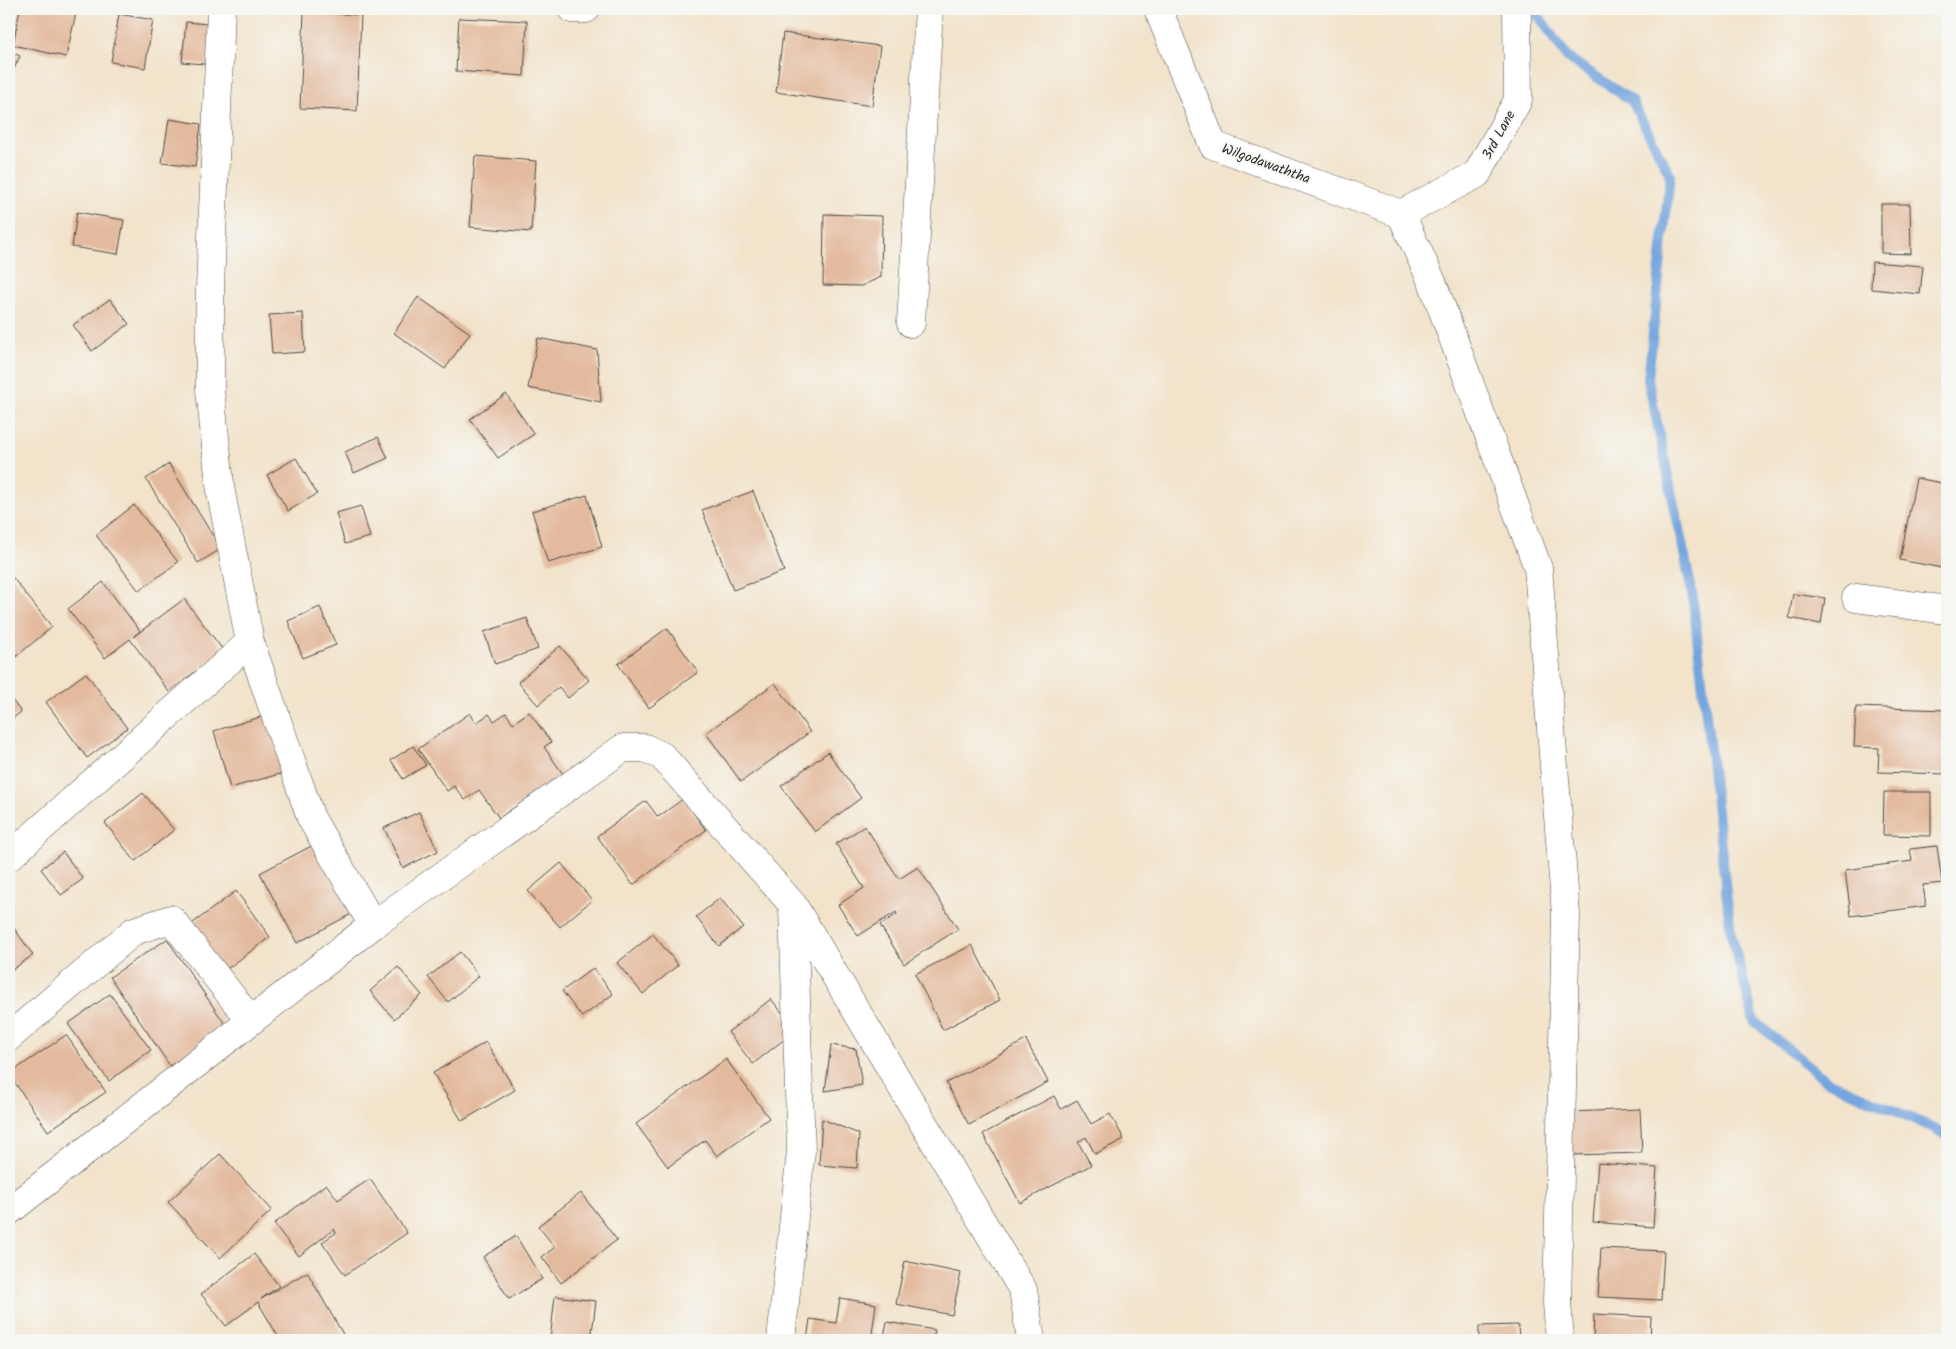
<svg xmlns="http://www.w3.org/2000/svg" width="1956" height="1349" font-family="Kalam,sans-serif">
	<rect width="100%" height="100%" fill="#f6f6f2"/>
	<filter id="ink" filterUnits="userSpaceOnUse"><feTurbulence type="fractalNoise" baseFrequency=".02" numOctaves="2"/><feDisplacementMap in="SourceGraphic" scale="10" xChannelSelector="R" yChannelSelector="G"/><feConvolveMatrix kernelMatrix="1 2 1 2 8 2 1 2 1" color-interpolation-filters="sRGB"/></filter>
	<filter id="wash" filterUnits="userSpaceOnUse"><feTurbulence type="fractalNoise" baseFrequency=".0096" numOctaves="4" result="noise"/><feDisplacementMap in="SourceGraphic" scale="20" xChannelSelector="R" yChannelSelector="G"/><feGaussianBlur stdDeviation="1.12" result="paint"/><feColorMatrix in="noise" values="0 0 0 0 0 0 0 0 0 0 0 0 0 0 0 0 0 1.4 0 .05"/><feComposite in="paint" operator="in"/></filter>
	<g filter="url(#wash)">
		<rect width="100%" height="100%" fill="#f2e3ca"/>
		<g fill="none" stroke-linecap="round" stroke-linejoin="round">
			<path stroke="#74a5de" stroke-width="10" d="M1534 9 1567 57 1632 101 1670 175 1648 379 1692 592 1731 934 1754 1021 1827 1081 1936 1129 1947 1136"/>
		</g>
		<g id="blocks">
			<path fill="#e3ba9d" d="M20 9H77L66 57 13 45Z
				M304 12 361 15 357 111 300 108Z
				M119 14 153 20 145 68 111 62Z
				M459 18 527 21 524 76 456 71Z
				M186 22 218 25 214 65 182 62Z
				M783 33 880 46 872 106 776 92Z
				M9 51 20 56 9 79Z
				M169 119 201 124 195 167 162 163Z
				M475 156 536 161 531 232 470 227Z
				M1881 204H1910L1911 254 1881 253Z
				M77 212 124 220 118 254 72 247Z
				M824 214 882 216 881 277 861 286 823 285Z
				M1872 262 1923 266 1920 294 1871 289Z
				M418 297 470 333 445 369 394 333Z
				M110 299 129 324 92 351 73 325Z
				M303 313 305 352 272 354 269 315Z
				M538 338 597 350 601 402 528 388Z
				M506 394 534 434 498 458 470 419Z
				M378 437 388 458 354 473 345 452Z
				M296 458 317 494 288 511 267 475Z
				M169 464 221 549 198 563 146 479Z
				M1916 478 1947 484V540L1942 568 1900 560Z
				M753 491 784 571 733 590 702 510Z
				M587 495 602 547 548 563 532 511Z
				M134 505 178 562 139 591 96 535Z
				M361 506 370 537 345 544 336 513Z
				M9 573 52 627 13 659 9 653V614L11 612 9 609Z
				M103 582 140 631 133 637 184 599 223 650 169 692 130 639 105 658 68 609Z
				M1793 594 1825 598 1821 624 1789 618Z
				M320 607 336 645 303 658 288 621Z
				M527 618 538 649 495 664 484 632Z
				M667 628 698 672 649 708 618 664Z
				M560 646 589 680 568 698 559 687 538 705 518 682Z
				M86 673 127 728 87 758 46 702Z
				M775 683 810 732 741 782 706 733Z
				M9 696 21 712 9 721Z
				M1856 707 1947 710V774L1878 772 1879 748 1854 747Z
				M529 712 551 742 544 747 563 774 499 818 479 790 465 800 454 786 447 791 418 749 470 713 476 723 489 714 494 721 506 713 513 723Z
				M267 715 283 773 230 788 214 731Z
				M413 746 426 765 403 779 391 760Z
				M828 752 861 798 815 832 781 786Z
				M1884 792H1931V836L1883 835Z
				M143 793 174 830 135 861 105 823Z
				M683 799 706 830 633 885 597 836 646 801 658 817Z
				M419 812 438 851 403 868 384 828Z
				M865 826 899 879 918 867 958 929 904 964 880 925 897 914 896 912 858 936 838 905 864 888 836 844Z
				M319 842 355 912 297 943 260 873Z
				M1937 846 1942 883 1923 885 1926 906 1851 916 1845 870 1912 861 1910 849Z
				M63 852 83 879 61 895 41 869Z
				M561 863 592 900 560 927 528 891Z
				M236 891 270 937 223 972 189 926Z
				M720 898 743 927 719 946 696 917Z
				M9 921 33 955 9 972Z
				M653 934 678 965 643 994 617 963Z
				M167 939 227 1027 170 1066 110 977Z
				M972 945 1000 1000 943 1030 915 974Z
				M460 952 479 976 448 1002 428 977Z
				M398 967 422 995 394 1019 370 991Z
				M593 968 613 994 582 1017 562 991Z
				M110 994 151 1050 109 1081 68 1024Z
				M771 999 796 1030 753 1064 728 1032Z
				M66 1035 106 1092 48 1131 9 1074Z
				M1026 1040 1048 1082 969 1125 946 1083Z
				M486 1042 515 1090 462 1121 433 1073Z
				M831 1045 856 1049 862 1085 825 1091Z
				M726 1059 769 1118 717 1156 705 1140 668 1167 636 1124Z
				M1054 1096 1061 1109 1077 1100 1091 1124 1110 1114 1124 1139 1095 1154 1086 1137 1078 1142 1091 1165 1020 1203 983 1134Z
				M1640 1109 1642 1153 1572 1155 1570 1112Z
				M822 1119 859 1134 857 1168 819 1165Z
				M220 1154 272 1210 220 1258 168 1202Z
				M1598 1163 1657 1168 1653 1227 1593 1222Z
				M370 1179 407 1233 345 1275 322 1242 336 1233 334 1229 299 1256 274 1224 326 1184 338 1200Z
				M581 1193 617 1240 561 1283 542 1257 555 1247 538 1226Z
				M516 1236 542 1279 509 1299 483 1257Z
				M1601 1248 1664 1251 1661 1300 1598 1297Z
				M254 1254 279 1286 261 1299 307 1272 344 1336 337 1340H280L258 1302 226 1326 201 1294Z
				M905 1261 961 1273 952 1315 896 1304Z
				M555 1296 596 1301 591 1340H550Z
				M840 1298 876 1304 872 1333 884 1336 887 1322 935 1330 933 1340H807L810 1319 836 1323Z
				M1594 1314 1651 1317 1650 1340H1593Z
				M1518 1325 1519 1340H1479V1326Z"/>
		</g>
	</g>
	<g filter="url(#ink)">
		<use href="#blocks" fill-opacity="0" stroke="#494743" stroke-width="1"/>
		<g fill="none" stroke-linecap="round" stroke-linejoin="round">
			<defs>
				<path id="minor" d="M572 9H586
					M1158 9 1213 145 1401 214
					M1401 214 1433 284 1538 568 1566 915 1557 1303 1560 1340
					M1401 214 1477 174 1518 100 1517 9
					M911 323 929 9
					M1856 598 1947 610
					M250 642 311 818 373 925
					M9 857 250 642 221 493 210 390V288L221 9
					M9 1037 134 931 171 919 251 1021
					M9 1211 373 925 623 748H645L662 756 793 905 1023 1290 1031 1340
					M781 1340 801 1151 793 908"/>
			</defs>
			<use href="#minor" stroke="#494743" stroke-width="29"/>
			<use href="#minor" stroke="#fff" stroke-width="28"/>
		</g>
	</g>
	<g text-anchor="middle" dominant-baseline="central" stroke-width="4" stroke-linejoin="round" paint-order="stroke">
		<g font-size="14" fill="#2b2b2b" stroke="#f6f6f2">
			<text transform="translate(1499 135) rotate(-61)">3rd Lane</text>
			<text transform="translate(1266 164) rotate(20)">Wilgodawaththa</text>
		</g>
	</g>
	<rect width="1956" height="1349" fill="none" stroke="#f6f6f2" stroke-width="30"/>
</svg>
